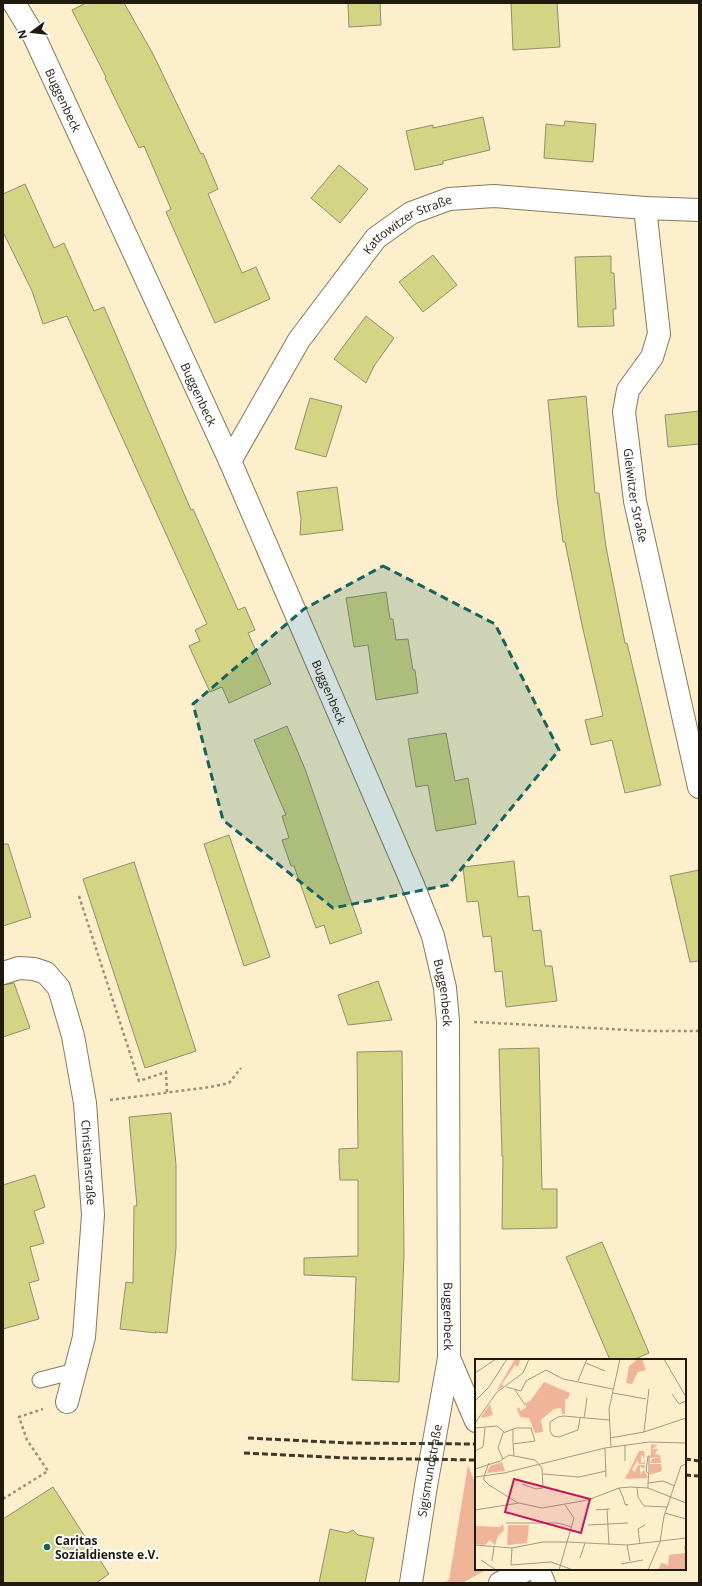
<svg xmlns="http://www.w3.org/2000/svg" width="702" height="1586" font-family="'Open Sans',sans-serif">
	<rect width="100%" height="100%" fill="#fdefcc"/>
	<path fill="#f0b599" d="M468 1465 476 1485V1569H488L462 1583H443L449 1580Z"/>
	<path fill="#d4d584" stroke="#8e8f6d" d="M86 3H124L153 54 201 154 203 153 218 189 208 194 242 273 256 267 270 299 215 323 166 212 171 209 144 146 139 148 105 78 106 77 72 10Z
		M348 3H380L381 25 349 27Z
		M511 3H557L560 47 513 50Z
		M483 117 490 150 443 161V164L415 170 406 131 433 125V128Z
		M565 121 596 124 593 162 544 158 546 124 564 126Z
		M339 165 368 189 340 223 311 198Z
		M25 184 54 248 64 243 94 311 104 307 191 510 193 509 238 610 245 607 255 630 248 633 271 684 229 703 222 687 210 692 189 646 200 641 195 630 207 624 67 316 43 324 32 291 3 232V194Z
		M433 255 457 285 423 312 399 282Z
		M611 256V273H614L616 309H613L614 326 578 327 575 257Z
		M366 316 394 338 374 366 366 383 334 359Z
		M586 396 595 493H599L606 547 625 643H627L661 785 625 793 612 740 591 745 585 720 603 716 582 625 565 542H563L557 498 548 400Z
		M310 398 342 406 326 457 295 449Z
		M699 411V444L668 447 665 415Z
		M337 487 343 530 300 535 301 519 297 492Z
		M386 592 390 619H393L396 640 408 639 413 670H415L418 693 376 700 368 645 354 647 346 598Z
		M287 726 305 769 362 933 330 944 324 925 316 928 294 866H291L282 840 289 838 282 816 286 815 254 740Z
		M446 733 455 781 468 778 476 824 436 831 428 785 416 787 408 739Z
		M229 835 270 957 244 966 204 844Z
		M3 844H8L31 917 3 926Z
		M514 861 518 897 529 896 533 931 541 930 545 966H552L557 1001 506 1007 502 971 495 972 491 936 483 937 478 901 467 902 463 867Z
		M134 862 196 1051 145 1068 83 879Z
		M699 870V961L690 962 670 876Z
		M378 981 392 1020 348 1025 338 995Z
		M14 983 30 1028 3 1037V985Z
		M539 1048 542 1189H557V1228L502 1229 503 1156H502L499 1049Z
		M402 1051 404 1255 399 1382 352 1380 356 1277 304 1275V1258L358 1256V1180H340L339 1163V1149L358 1148 357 1052Z
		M171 1113 176 1165V1248L167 1333 155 1332 156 1333 120 1329 126 1282 133 1283 134 1206H137L129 1117Z
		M35 1175 45 1207 34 1211 44 1243 30 1247 39 1280 29 1283 39 1319 3 1329V1185Z
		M602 1242 649 1353 633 1360H610L566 1257Z
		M53 1487 109 1574 96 1583H3V1519Z
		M330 1529 347 1533 353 1530 358 1535 374 1538 365 1583H319Z"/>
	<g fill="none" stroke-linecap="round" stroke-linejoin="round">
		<defs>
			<path id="service" d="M40 1380 75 1371"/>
			<g id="minor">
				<path id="s1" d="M14 3 34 36 230 461 413 885 433 936 445 988 448 1021 449 1358 476 1421"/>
				<path id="s2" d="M645 208 659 334 652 357 628 390 624 412 635 501 699 787"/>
				<path id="s3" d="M230 461 299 340 376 238 411 213 449 199 494 196 645 208 699 210"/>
				<path id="s4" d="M3 973 19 968 34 969 46 973 59 988 73 1036 85 1103 93 1215 84 1337 67 1402"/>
				<path d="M538 1569 544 1583"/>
				<path id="s5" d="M411 1583 426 1486 449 1358"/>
				<path d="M500 1583 528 1569"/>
			</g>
		</defs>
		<use href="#service" stroke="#877a5b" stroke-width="17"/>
		<use href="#minor" stroke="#877a5b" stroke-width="24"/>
		<path stroke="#9c9178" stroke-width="2.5" stroke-dasharray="3 3" stroke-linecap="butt" d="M79 896 139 1081 166 1072 167 1093
			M474 1022 649 1031H699
			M110 1100 210 1087 229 1083 241 1068
			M3 1499 48 1471 27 1440 19 1417 43 1409"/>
		<use href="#service" stroke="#fff" stroke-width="15"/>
		<use href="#minor" stroke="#fff" stroke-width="22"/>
		<path stroke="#3f3928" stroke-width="3" stroke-dasharray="6 3" stroke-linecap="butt" d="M248 1438 348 1443 476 1444
			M244 1453 347 1458 476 1460
			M685 1459 699 1461
			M685 1475 699 1476"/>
	</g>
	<path fill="#146360" fill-opacity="0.2" stroke="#146360" stroke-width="3" stroke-dasharray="8 5" stroke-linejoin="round" d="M383 566 495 624 559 750 448 885 333 908 223 820 193 704 304 609Z"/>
	<circle fill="#146360" stroke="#fff" stroke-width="1.5" cx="47" cy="1547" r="4"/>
	<g text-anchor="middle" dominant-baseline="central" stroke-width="4" stroke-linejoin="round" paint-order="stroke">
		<g font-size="12" fill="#1f1a0d" stroke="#fff">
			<text stroke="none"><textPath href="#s1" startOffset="109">Buggenbeck</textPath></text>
			<text stroke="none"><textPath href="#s3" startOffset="301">Kattowitzer Straße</textPath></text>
			<text stroke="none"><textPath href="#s1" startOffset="433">Buggenbeck</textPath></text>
			<text stroke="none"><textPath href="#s2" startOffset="298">Gleiwitzer Straße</textPath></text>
			<text stroke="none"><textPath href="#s1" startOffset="758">Buggenbeck</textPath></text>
			<text stroke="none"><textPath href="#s1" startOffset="1081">Buggenbeck</textPath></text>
			<text stroke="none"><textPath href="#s4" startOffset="242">Christianstraße</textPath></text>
			<text stroke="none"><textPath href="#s1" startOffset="1405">Buggenbeck</textPath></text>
			<text stroke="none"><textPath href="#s5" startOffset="114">Sigismundstraße</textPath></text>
		</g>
		<g font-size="12" font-weight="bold" fill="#1f1a0d" stroke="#fff" text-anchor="start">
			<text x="55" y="1540">Caritas<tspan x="55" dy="14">Sozialdienste e.V.</tspan></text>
		</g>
	</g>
	<g transform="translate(475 1359)">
		<rect width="211" height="211" fill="#fdefcc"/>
		<path d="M40 0 45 1 43 8 40 6 27 25 29 27 22 31ZM163 0H167L171 11 163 13 157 25 151 24 154 7ZM69 23 95 34 93 40H90V55H87L86 49 79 50 66 61 68 73 60 74 54 59 45 58 42 50 44 48 46 52 51 48 50 44 55 42ZM15 45 18 56 8 59 6 58ZM176 85 183 86 177 90H183L180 95 185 96 186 104H175L177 100 184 98 175 99V96H185H176ZM164 92H169L170 99 166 96V104H169L170 100V105H164L162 102 157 111 160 113 163 106H170L169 110 165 107V115L169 111 173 119 150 120ZM27 103 30 112 12 114 15 107ZM175 105H186L187 112 175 116ZM28 165 29 171 23 177 20 186 15 181 10 186 0 185V167L25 168ZM33 166H54L52 184 32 186ZM209 187H211V211H183L186 204 193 206 194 196 210 194Z" fill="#f0b599"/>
		<path fill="none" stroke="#a49a80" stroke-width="1" d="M189 0 211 38M111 4 130 12M71 11 88 20 138 30M0 14 21 0M103 22 112 0M31 28 46 32 51 22 71 11M40 31 50 46M138 34 171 40M197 35 204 45 211 42M0 42 14 28 32 0M105 59 103 71 84 78 78 77 75 72V63L83 58 89 57 134 61M109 59 112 39M0 64 22 33 48 14 54 0M0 69 22 67 29 73M38 70V85M169 73 174 30M135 79 169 73 211 59M150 86V102M136 88 134 50 145 0M130 89 131 118M0 92 8 88 10 69M28 100 23 89 28 74 41 69H56L60 82 38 85 39 96M0 110 25 102 34 96 60 101 67 109 68 129 61 130 47 125M68 115 104 118 131 112M9 117V121L14 126 43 144M9 117 14 104M0 118 29 114 130 89 174 83 211 84M173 124 188 122 200 127M162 128 163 138 169 147 192 148M144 129 147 136 148 138 150 145 151 146H153L150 145M173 129V124L174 111V97H173L171 112 174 115M132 150 134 186M0 151 44 144 67 149 113 141 144 129 156 128 173 129 211 144M121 151 135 150M190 154 211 160M31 164H83L97 168M113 166 153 164M165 185 163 170 170 166M0 186 37 189 68 183H92L152 186 211 179M152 186 155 202M37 189 36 206 76 203 98 211M105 199 110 184M6 201 21 211M17 202 19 188M146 205 168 201M84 211 99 159 90 146M173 211 185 183 189 157 206 107 211 105"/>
		<path fill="#c2185b" fill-opacity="0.15" stroke="#c2185b" stroke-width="2" d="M39 120 115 140 106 174 30 153Z"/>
		<rect width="211" height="211" fill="none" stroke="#1f1a0d" stroke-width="2"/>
	</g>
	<rect width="702" height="1586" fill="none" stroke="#1f1a0d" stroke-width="8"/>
	<g transform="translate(32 32) rotate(255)" stroke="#ffffff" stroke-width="3" paint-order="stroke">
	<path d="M0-3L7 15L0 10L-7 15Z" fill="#1f1a0d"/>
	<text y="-6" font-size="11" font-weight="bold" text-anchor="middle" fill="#1f1a0d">N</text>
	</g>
</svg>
